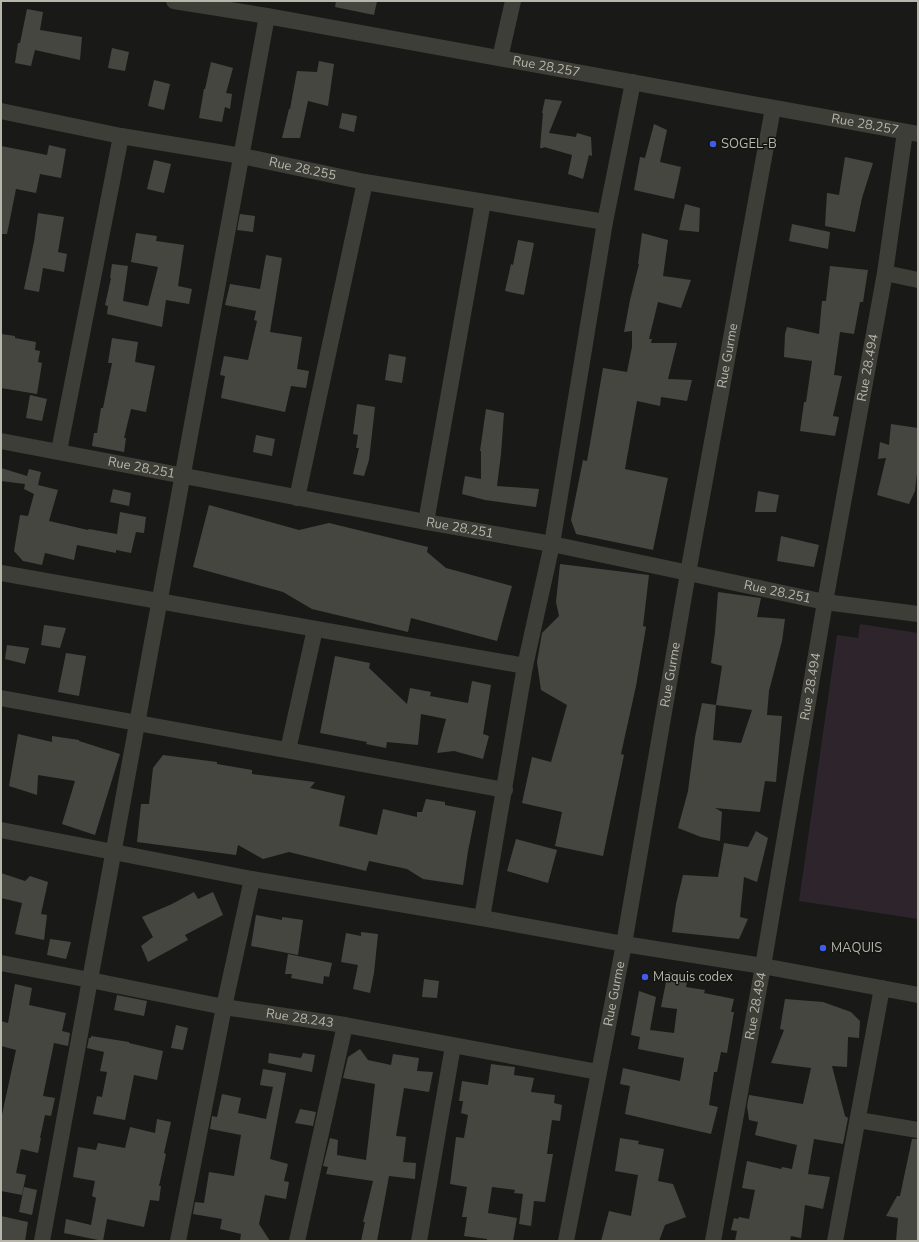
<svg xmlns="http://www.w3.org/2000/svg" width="919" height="1242" font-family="'Nunito Sans',sans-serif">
	<rect width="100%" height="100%" fill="#191917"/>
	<path fill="#2e252c" d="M860 624 918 633V919L799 901 837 635 858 638Z"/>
	<path fill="#464641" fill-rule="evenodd" d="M336 1H377L374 15 335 7Z
		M27 9 43 12 40 30 82 37 80 60 35 50 31 66 15 63 18 43H20Z
		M112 48 129 52 125 71 108 68Z
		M319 61 334 64 328 106 308 101 300 138H282L289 109H290L297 71 317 72Z
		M211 62 233 68 226 93 232 94 230 109 225 107 222 122 199 118 204 89H205Z
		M154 80 170 84 164 110 148 106Z
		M545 99 562 101 549 133 576 137 577 133 591 137 592 156 589 155 583 179 568 174 572 155 544 147 543 148H540L543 113H542Z
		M342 113 357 116 354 132 339 128Z
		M654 124 667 130 660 162 681 167 674 199 634 190 640 157 645 158Z
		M49 145 66 149 61 178 40 174 36 193 16 189 7 234H1V146L47 155Z
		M845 157 873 163 862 198 855 232 825 226 827 193 839 195Z
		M154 160 171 164 164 193 147 189Z
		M685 204 700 208 699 232 679 230Z
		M38 213 64 217 58 252 67 254 64 272 43 268 39 292 24 289 34 242Z
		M240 214 255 216 253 232 237 230Z
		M792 224 830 232 828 249 789 241Z
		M136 233 157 236 156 241 184 245 178 286 192 289 189 304 166 300 162 327 107 314 108 306 105 305 111 278H110L112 264 128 266 123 301 148 306 158 267 131 262Z
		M642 233 668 240 663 276 691 280 681 308 658 302 649 339H652L651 343H677L668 379 692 380 687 401 661 397 660 406 637 401 625 469 668 478 653 550 576 534 571 520 583 460 587 461 603 368 627 372 632 347V331L624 332 630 300 639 264H638Z
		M518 240 534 243 524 295 505 291 511 264 513 265Z
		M266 255 282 258 270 332 302 337 297 369 309 371 306 388 291 386 285 412 221 398 225 376 220 375 224 356 248 360 257 321 254 320 256 311 225 305 230 284 260 289Z
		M830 266 868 270 863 302H860L854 334 840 332 834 375 842 376 833 416 839 417 835 436 800 431 804 402H806L812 361 784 357 785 334 787 327 819 334 822 301H826Z
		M1 334 15 336V338L36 342 35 350 40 351 38 362 42 363 37 394 1 388Z
		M112 338 138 342 135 362 155 366 146 412 131 409 124 438H126L124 452 92 446 94 433H97L101 408H103L112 363H108Z
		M389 354 406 357 402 383 385 380Z
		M30 395 47 399 42 421 26 418Z
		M357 404 375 407 369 460 364 476 353 474 359 448H356L358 435 353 434Z
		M486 409 504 413 501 454 497 486 539 489 536 507 485 500 462 494 465 476 481 479V451H480Z
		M891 424 918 428V465L915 491 909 504 877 495 886 458 878 459 880 442 889 445Z
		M256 435 275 439 272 456 253 452Z
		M1 468 27 476 29 469 41 472 38 485 58 490 49 521 88 530 89 529 117 534 120 512 146 517 144 533 136 532 131 553 116 550V553L77 545 74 560 45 553 42 565 23 561 14 551 20 515 28 516 34 494 24 489 25 484 1 481Z
		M113 489 131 493 129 506 110 502Z
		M758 491 779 495 776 512H755Z
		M209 505 299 530 329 523 428 547 427 552 446 568 512 586 497 641 411 618 408 632 312 609 283 592 193 567Z
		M781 536 819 545 814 567 777 561Z
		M560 564 649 575 643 626 646 627 636 686 621 754 624 755 603 856 555 846 562 812 522 803 532 757 551 762 567 705 541 690 537 662 542 633 559 616 556 602Z
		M718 592 761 598 757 617 785 619 782 641 769 691 767 715 782 716 776 782 765 781 760 812 715 808 722 812 720 841 701 837 678 828 688 791 695 737 702 703 716 705 722 666 711 663 715 632ZM716 705 752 710 741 743 713 740Z
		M44 625 66 628 60 648 41 645Z
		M7 645 29 648 25 664 5 659Z
		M66 653 86 656 79 696 58 692Z
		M335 656 370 663 369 668 407 704 410 688 431 692 430 696 468 703 472 681 491 685 483 734 489 736 483 759 454 751 437 753 446 719 421 714 418 745 387 742 386 748 366 744 367 742 320 733Z
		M18 734 52 742V736L79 740V741L120 754 95 835 62 824 75 781 38 775 37 795 9 786Z
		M163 755 217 762V764L252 770V774L315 782 310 788 345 796 339 826 377 835 383 809 417 817V812H422L426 799 445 802V805L476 811 468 851 463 885 423 879 407 869 369 861 366 871 289 852 263 859 238 845 236 855 137 842 141 804H149L153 768Z
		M756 831 768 838 757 882 744 877 740 917 748 919 739 939 672 932 676 904 683 875 718 877 724 843 748 847Z
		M516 839 557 850 548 883 507 871Z
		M1 873 25 881 30 876 48 882 41 914 47 915 44 940 15 934 22 903 1 898Z
		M194 892 198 899 213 892 223 915 185 935 188 940 148 962 141 946 153 937 142 917 172 904Z
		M256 915 282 920V917L303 920 298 955 251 946Z
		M361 932 378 934 374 973 370 993 353 989 358 965 341 962 346 933 361 936Z
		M50 939 71 942 66 959 47 955Z
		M288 954 332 963 329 977 324 976 323 984 291 978 292 974H285Z
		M668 972 688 976 686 987 705 990 704 993 734 999 731 1012H734L727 1053 721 1052 717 1072H714L709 1105 718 1107 711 1134 625 1114 630 1086 620 1084 623 1068 680 1081 684 1058 638 1049 640 1037 631 1035 639 991 656 997 650 1030 674 1033 677 1009 661 1007Z
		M424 979 439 981 437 998 422 997Z
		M15 984 32 988 29 1005 66 1013 62 1031 70 1033 68 1046 54 1043 43 1096 55 1098 51 1116 45 1115 40 1138H41L38 1153 21 1149 16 1173 26 1175 22 1195 1 1191V1119L16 1050 1 1046V1021L8 1023Z
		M117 995 147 1001 144 1016 114 1010Z
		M785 999 823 1002 851 1012 860 1021 859 1038 848 1037 847 1067 832 1066 845 1116 848 1118 843 1144 814 1139 808 1174 830 1177 823 1209 805 1205 801 1238 791 1236 790 1241H735L737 1231 731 1230 734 1218 738 1219 739 1217 749 1219 755 1190 742 1188 747 1161 781 1169 782 1167 792 1169 797 1145 755 1135 758 1122 749 1120 747 1106 749 1095 803 1104 811 1068 771 1063 784 1030 780 1029Z
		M176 1025 188 1028 183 1050 171 1048Z
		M91 1036 129 1042V1043L163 1051 157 1080 134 1075 125 1120 93 1114 97 1096 102 1097 107 1072 100 1071 104 1052 87 1048 89 1038H91Z
		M360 1049 368 1060 391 1065 393 1054 419 1058 417 1071 433 1072 429 1092 404 1088 396 1136 406 1137 403 1162 416 1163 415 1179 389 1176 377 1241H361L365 1222H363L373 1181 326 1174 328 1167 323 1166 330 1138 338 1140 337 1155 366 1160 375 1084 343 1078 348 1057Z
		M269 1053 301 1058 303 1053 315 1055 312 1072 268 1063Z
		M491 1064 515 1067 514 1075 534 1078 531 1092 555 1095 554 1103 562 1105 560 1121 552 1120 547 1154H553L545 1202 534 1201 531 1226 519 1224 523 1194 514 1193 515 1190 492 1187 488 1213 517 1218 513 1241H487V1239L464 1236 467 1217H462L467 1187 450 1184 456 1137 464 1138 468 1115 461 1113 463 1101H459L462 1081 488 1085Z
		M263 1069 286 1073 270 1159 288 1164 284 1181 289 1182 286 1199 265 1195 259 1224 270 1241H240L241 1234 220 1229 222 1219 193 1214 195 1202 204 1203 209 1172 234 1176 241 1135 210 1129 212 1116 217 1117 222 1094 241 1098 238 1113 266 1119 273 1087 260 1085Z
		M300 1109 316 1112 313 1126 295 1123Z
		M157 1119 171 1122 164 1153 166 1154 159 1186H161L159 1201 150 1200 144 1227 107 1219 103 1241 64 1233 66 1219 91 1225 96 1198 92 1196 95 1181 73 1177 78 1147 96 1150 98 1143 125 1148 130 1127 155 1133Z
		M620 1138 639 1141 638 1144 664 1149 658 1181 673 1184 686 1217 665 1225 659 1241H601L609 1211 631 1216 638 1175 615 1171Z
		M912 1139H918V1241H896L898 1218 886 1216 897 1196H900Z
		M24 1187 37 1190 32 1215 19 1212Z
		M1 1216 28 1222 25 1241H1Z"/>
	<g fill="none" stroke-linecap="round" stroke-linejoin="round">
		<g stroke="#3e3e38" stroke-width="16">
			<path id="s1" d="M174 1 267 16 918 134"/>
			<path d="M500 58 513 1"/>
			<path id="s2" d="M1 111 121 136 242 156 365 182 605 222"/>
			<path d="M885 273 918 280"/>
			<path id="s3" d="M1 441 426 522 552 544 825 602 918 614"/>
			<path d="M59 451 121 136"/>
			<path d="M297 498 365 182"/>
			<path d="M426 522 483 202"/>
			<path d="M1 573 525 666"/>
			<path d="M1 698 505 790"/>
			<path d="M288 750 315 629"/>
			<path d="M1 830 252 879 482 918 624 944 763 966 918 995"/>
			<path d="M482 918 525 666 552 544 605 222 633 82"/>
			<path id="s4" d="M1 963 90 980 224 1007 345 1025 598 1072"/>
			<path d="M858 1120 918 1130"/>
			<path d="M42 1241 267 16"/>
			<path d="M178 1241 224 1007 252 879"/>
			<path d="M297 1241 345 1025"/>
			<path d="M419 1241 453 1046"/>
			<path id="s5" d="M566 1241 624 944 688 573 773 108"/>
			<path id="s6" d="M713 1241 763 966 825 602 885 273 905 132"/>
			<path d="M835 1241 882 988"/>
		</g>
	</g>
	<g fill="#405ce9" stroke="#141412" stroke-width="1.5">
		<circle cx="713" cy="144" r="4"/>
		<circle cx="823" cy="948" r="4"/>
		<circle cx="645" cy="977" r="4"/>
	</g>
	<g text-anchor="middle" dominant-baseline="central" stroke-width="3" stroke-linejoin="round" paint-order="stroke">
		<g font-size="13" fill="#b8b6aa" stroke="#141412">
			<text stroke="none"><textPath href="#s1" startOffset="378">Rue 28.257</textPath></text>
			<text stroke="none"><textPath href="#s1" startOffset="702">Rue 28.257</textPath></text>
			<text stroke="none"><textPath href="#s2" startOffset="307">Rue 28.255</textPath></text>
			<text stroke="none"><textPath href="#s5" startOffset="900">Rue Gurme</textPath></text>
			<text stroke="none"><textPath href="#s6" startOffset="887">Rue 28.494</textPath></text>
			<text stroke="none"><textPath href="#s3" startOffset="143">Rue 28.251</textPath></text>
			<text stroke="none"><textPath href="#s3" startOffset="467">Rue 28.251</textPath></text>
			<text stroke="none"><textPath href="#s3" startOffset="791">Rue 28.251</textPath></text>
			<text stroke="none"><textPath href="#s5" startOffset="576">Rue Gurme</textPath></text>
			<text stroke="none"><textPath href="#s6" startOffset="563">Rue 28.494</textPath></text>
			<text stroke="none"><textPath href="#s5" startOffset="252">Rue Gurme</textPath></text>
			<text stroke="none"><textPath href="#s6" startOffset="239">Rue 28.494</textPath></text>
			<text stroke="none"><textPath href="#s4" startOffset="304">Rue 28.243</textPath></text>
		</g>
		<g font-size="13" fill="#b8b6aa" stroke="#141412" text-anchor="start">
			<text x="721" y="144">SOGEL-B</text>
			<text x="831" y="948">MAQUIS</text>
			<text x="653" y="977">Maquis codex</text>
		</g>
	</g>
	<rect width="919" height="1242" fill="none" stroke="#b8b6aa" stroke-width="4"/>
</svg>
